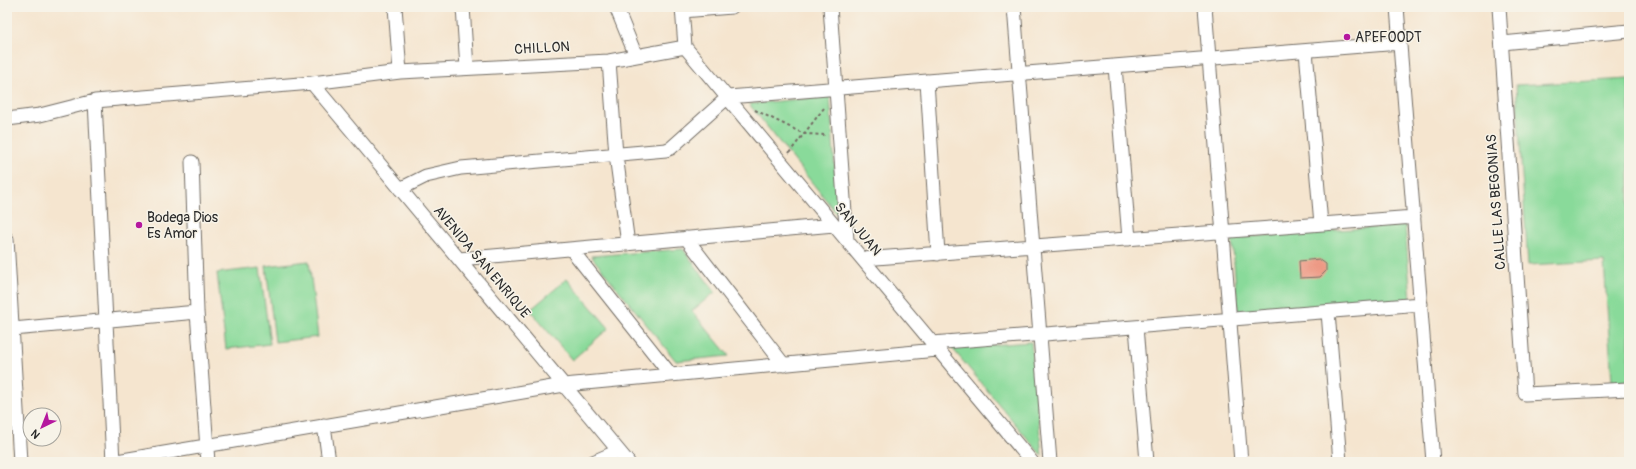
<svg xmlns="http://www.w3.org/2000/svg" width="1636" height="469" font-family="Pangolin,sans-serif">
	<rect width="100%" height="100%" fill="#f7f3e8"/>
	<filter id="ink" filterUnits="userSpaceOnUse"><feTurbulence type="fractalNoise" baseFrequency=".025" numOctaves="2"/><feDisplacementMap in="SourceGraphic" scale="8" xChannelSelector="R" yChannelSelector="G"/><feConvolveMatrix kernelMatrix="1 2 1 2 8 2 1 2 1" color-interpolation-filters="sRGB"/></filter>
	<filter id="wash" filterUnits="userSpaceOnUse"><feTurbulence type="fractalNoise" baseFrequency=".012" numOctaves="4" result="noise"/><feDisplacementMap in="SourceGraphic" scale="16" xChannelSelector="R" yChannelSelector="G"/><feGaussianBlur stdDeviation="0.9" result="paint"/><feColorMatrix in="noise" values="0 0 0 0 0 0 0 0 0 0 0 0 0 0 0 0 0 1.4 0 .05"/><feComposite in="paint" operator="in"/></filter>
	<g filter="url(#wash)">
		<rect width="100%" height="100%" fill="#f5e5cf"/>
		<path fill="#89da9a" stroke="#5a8262" d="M1629 79V381L1612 382 1604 261 1528 265 1516 85Z
			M830 96 838 215 749 104Z
			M1405 225 1411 300 1238 313 1232 238Z
			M683 249 715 292 692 311 729 356 676 361 591 256Z
			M309 261 318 337 275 342 266 266Z
			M260 268 270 344 226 349 217 273Z
			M567 279 609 328 572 360 530 310Z
			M1031 342 1042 456 952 348Z"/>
		<g id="blocks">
			<path fill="#ed9883" d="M1319 259 1326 264V271L1320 277 1300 278 1299 261Z"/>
		</g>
	</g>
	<g filter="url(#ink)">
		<use href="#blocks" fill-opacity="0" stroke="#726c64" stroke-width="1"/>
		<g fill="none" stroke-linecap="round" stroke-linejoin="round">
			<defs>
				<path id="minor" d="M395 7 400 72
					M463 7 467 68
					M616 7 636 56
					M682 7 685 47 1032 462
					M830 7 847 240
					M1014 7 1050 462
					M1205 7 1241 462
					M1397 7 1433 462
					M1499 7 1525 394 1629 389
					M682 11 732 7
					M1502 43 1629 31
					M1306 51 1321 224
					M609 61 616 155 628 244
					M1115 66 1129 239
					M927 81 938 254
					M312 83 628 462
					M95 101 113 462
					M7 119 40 115 95 101 312 83 400 72 609 61 685 47
					M192 162 197 312 208 462
					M400 189 426 176 461 168 666 150 671 148 728 97 1400 43
					M686 238 784 365
					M7 239 20 462
					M571 249 671 375
					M459 259 834 225
					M863 259 1414 217
					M1328 312 1340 462
					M1136 327 1147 462
					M13 329 197 312
					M932 343 1421 304
					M324 425 329 462
					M111 462 564 385 937 350
					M593 462 618 451"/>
			</defs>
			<use href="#minor" stroke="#726c64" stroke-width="15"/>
			<path stroke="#726c64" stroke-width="2" stroke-dasharray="3 3" stroke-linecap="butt" d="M755 110 804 134 827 135
				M789 153 824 108"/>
			<use href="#minor" stroke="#fff" stroke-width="13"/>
		</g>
	</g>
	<g fill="#b5179e" stroke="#f7f3e8" stroke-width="1.5">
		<circle cx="1347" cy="37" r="4"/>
		<circle cx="139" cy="225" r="4"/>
	</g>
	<g text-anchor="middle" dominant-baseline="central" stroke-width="3" stroke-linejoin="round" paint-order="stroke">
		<g font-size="14" fill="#2b2b2b" stroke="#f7f3e8" text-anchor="start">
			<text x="1355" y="37">APEFOODT</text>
			<text x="147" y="217">Bodega Dios<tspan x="147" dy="16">Es Amor</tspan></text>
		</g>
		<g font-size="14" fill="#2b2b2b" stroke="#f7f3e8">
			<text transform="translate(542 48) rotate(-3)">CHILLON</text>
			<text transform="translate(1496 202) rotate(-94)">CALLE LAS BEGONIAS</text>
			<text transform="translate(858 229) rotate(50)">SAN JUAN</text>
			<text transform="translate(482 262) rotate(50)">AVENIDA SAN ENRIQUE</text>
		</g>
	</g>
	<rect width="1636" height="469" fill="none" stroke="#f7f3e8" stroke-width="24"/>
	<g transform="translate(42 427) rotate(223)"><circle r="19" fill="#f7f3e8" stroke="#a5a39c"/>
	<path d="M0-3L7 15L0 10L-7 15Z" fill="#b5179e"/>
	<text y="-6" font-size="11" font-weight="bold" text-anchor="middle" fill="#2b2b2b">N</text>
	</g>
</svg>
